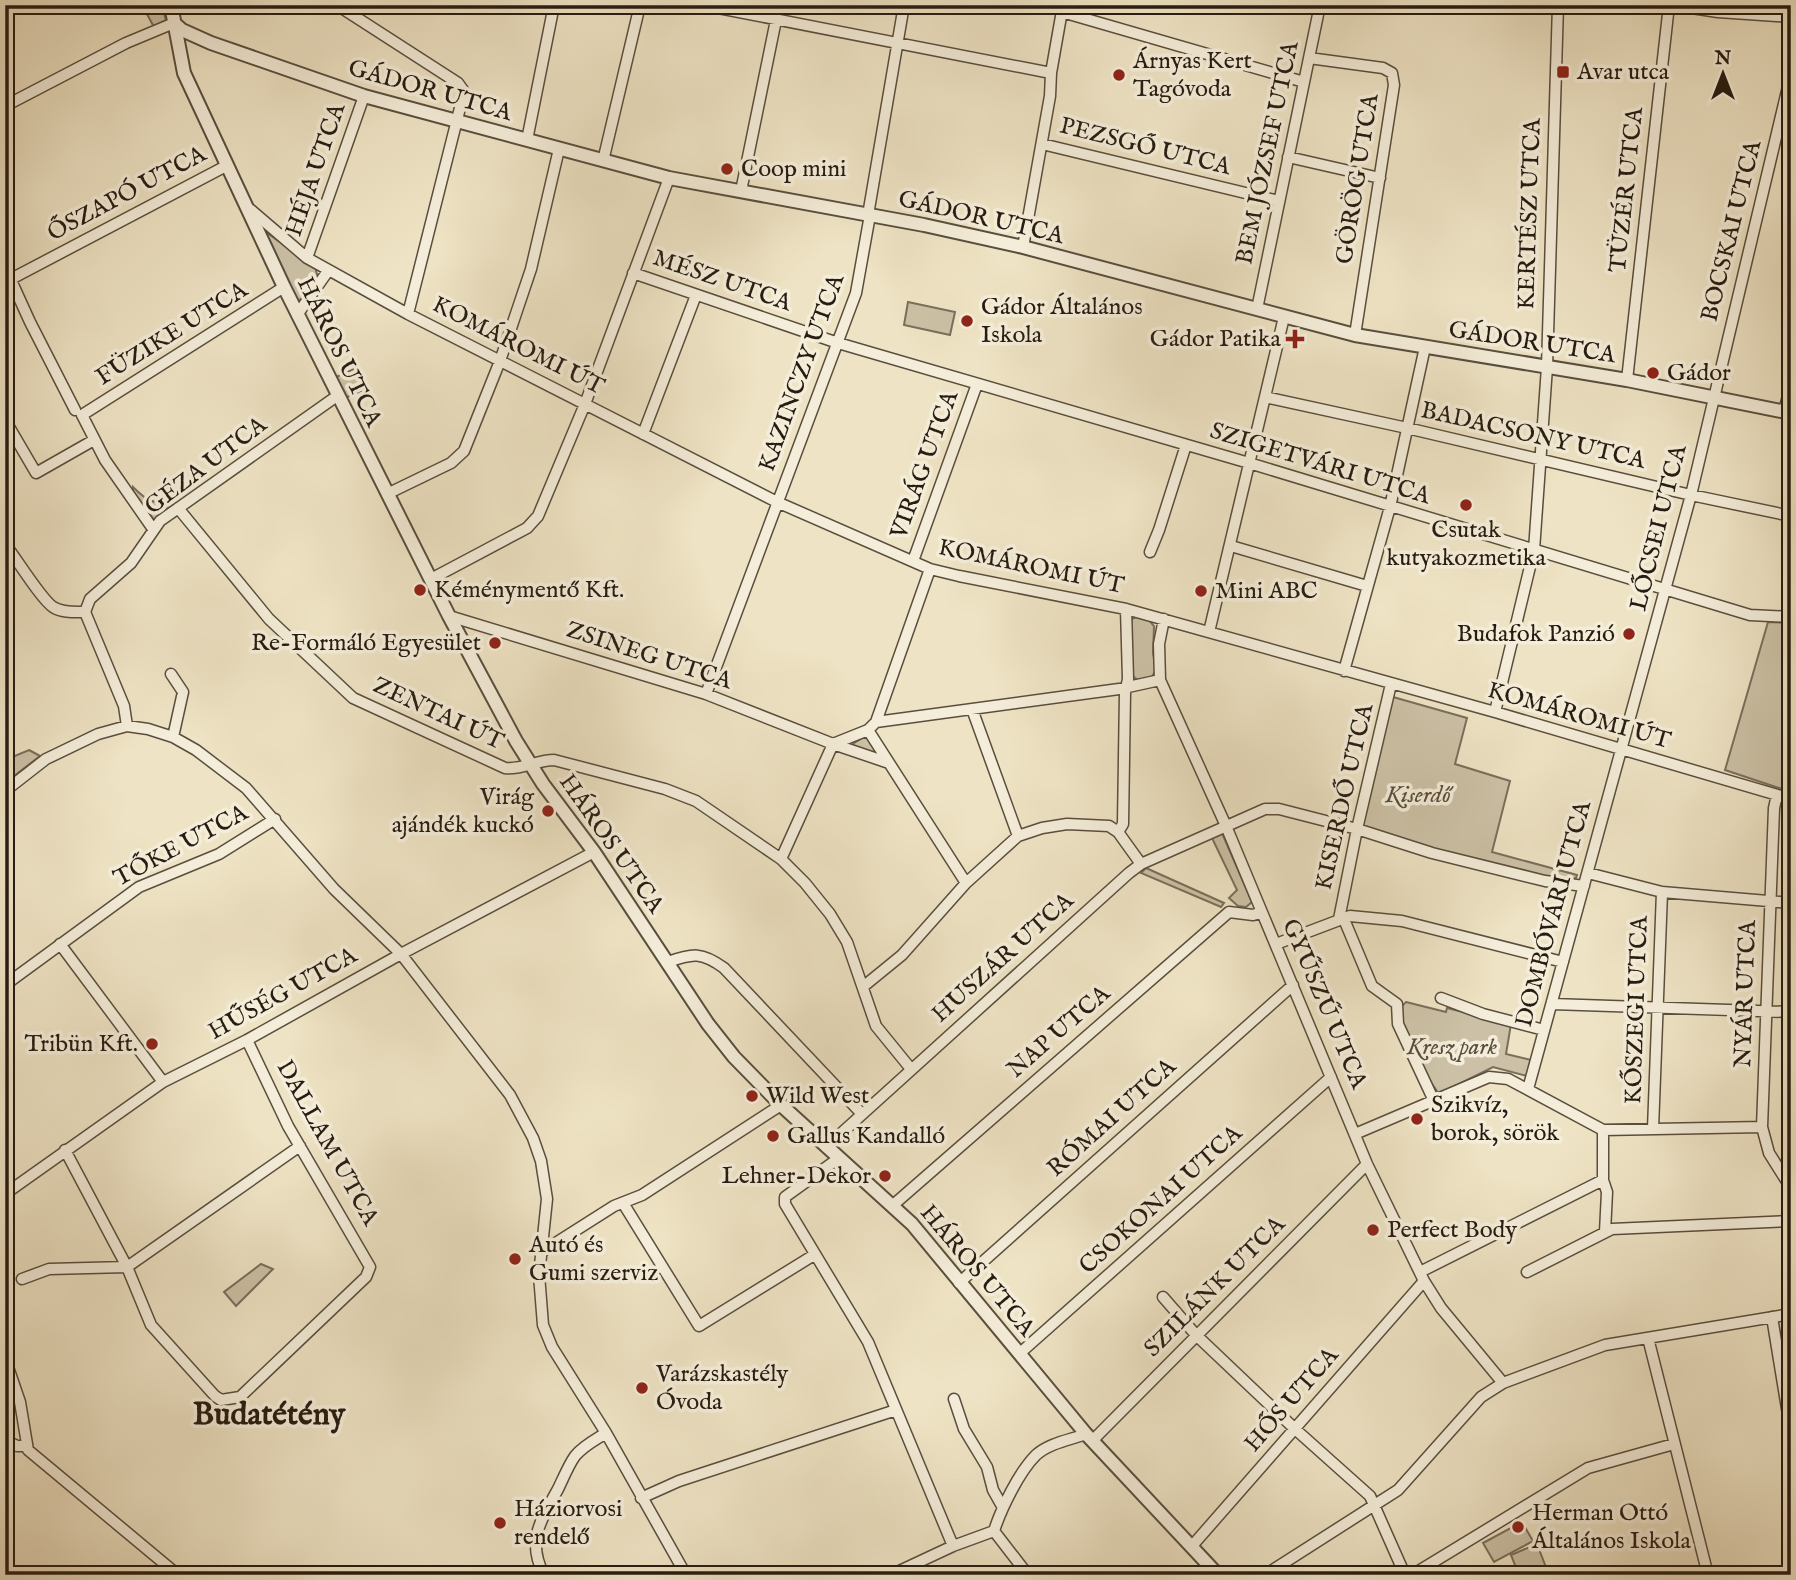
<svg xmlns="http://www.w3.org/2000/svg" width="1796" height="1580" font-family="'IM FELL English',serif">
	<rect width="100%" height="100%" fill="#eee3c4"/>
	<filter id="stains"><feTurbulence type="fractalNoise" baseFrequency=".00286" numOctaves="4"/><feColorMatrix values="0 0 0 0 .2 0 0 0 0 .09 0 0 0 0 .02 0 0 0 .5 -.17"/></filter>
	<radialGradient id="worn" r=".72"><stop offset=".6" stop-color="#630" stop-opacity="0"/><stop offset="1" stop-color="#630" stop-opacity=".3"/></radialGradient>
	<path fill="#ccc1a6" stroke="#7a6e5c" stroke-width="2" d="M142 5H161L166 20 154 27Z
		M1694 5H1791V15Z
		M263 230 315 267 318 278 297 304Z
		M908 302 955 312 950 335 904 325Z
		M354 369 363 390 345 398 336 377Z
		M133 487C148 502 151 502 172 505L154 520 133 491Z
		M1138 616 1148 619 1154 626 1153 653 1156 670 1151 678 1138 680 1131 675 1130 620Z
		M1768 622 1791 623V792L1725 770Z
		M1393 697 1467 718 1455 764 1510 781 1492 852 1577 875 1576 878 1552 879 1434 850 1365 828 1361 825Z
		M866 736 877 753 876 754 849 746Z
		M29 750 40 756 5 783V760Z
		M1222 833 1252 902 1246 907 1238 906 1229 898 1237 890 1212 838Z
		M1146 868 1224 903 1221 907 1141 873Z
		M1406 1002 1446 1012 1447 1008 1511 1024 1506 1054 1531 1060 1527 1076 1493 1067 1439 1094C1421 1069 1402 1037 1401 1007Z
		M261 1264 273 1269 236 1306 224 1292Z
		M1522 1522 1533 1541 1494 1562 1483 1543Z
		M1537 1544 1549 1575H1519L1511 1555Z"/>
	<g fill="none" stroke-linecap="round" stroke-linejoin="round">
		<defs>
			<path id="minor" d="M337 5 458 83 463 90V96L408 314
				M703 5 1051 73
				M1388 5 1435 8 1454 5
				M1672 5 1718 12 1791 17
				M1062 12 1304 82
				M1309 58 1383 68 1392 73 1394 85 1355 335
				M5 106 126 43 174 23
				M527 140 554 5
				M1042 144 1279 201
				M1288 157 1380 178
				M603 161 640 5
				M741 191 776 20
				M251 210 307 258 408 314 777 502 930 569 959 576 1126 609 1495 712 1791 799
				M868 215 904 5
				M1023 247 1050 96 1051 73 1063 5
				M307 258 364 96
				M5 267 30 322 75 410
				M633 273 838 343 1249 463 1750 615 1791 617
				M11 279 226 166
				M1257 309 1320 5
				M297 315 328 271
				M1627 380 1669 5
				M1265 397 1407 428 1691 495 1791 516
				M1784 411 1791 385
				M5 420 36 473 94 440
				M643 434 696 295
				M387 494 451 463 464 451 500 361 531 269 559 149
				M178 508 269 619 353 698 505 768C522 770 537 760 554 760L665 789 696 801 781 859 805 883 830 914 847 942 876 1026 911 1069
				M153 529 105 460 82 415 284 287
				M5 544C16 558 41 599 53 607 62 613 75 612 85 612
				M1231 546 1367 586
				M1150 552 1159 530 1186 445
				M913 561 977 384
				M431 579 527 528 538 516 585 404 669 178
				M1126 609 1128 679 1125 693 1123 824 1118 832 1141 864
				M85 612 90 599 131 563 160 521 337 396
				M85 612 124 706 127 726
				M449 616 706 694 833 744 886 762
				M1164 619 1159 644 1160 680 1226 826 1367 1164 1424 1281 1441 1308 1503 1383
				M1209 632 1284 317
				M1344 671 1390 507 1425 347
				M171 674 183 692 173 737
				M706 694 856 293 870 215
				M972 709 1018 836
				M1495 712 1534 550 1547 367 1558 5
				M876 722 1119 689 1160 680
				M868 730 966 883
				M5 791 46 759 98 734 127 726 148 729 173 737 196 750 246 788 334 889 401 954 510 1095 533 1138 541 1161 547 1199 539 1275 543 1325 552 1347 606 1433 686 1575
				M1777 795 1774 808 1762 1127 1769 1153 1791 1188
				M781 859 833 744 868 730 876 722 930 569
				M1588 873 1662 892 1791 903
				M1343 917 1372 986 1397 1004 1398 1024 1434 1101
				M1339 919 1357 829 1391 684
				M60 944 163 1082
				M1276 944 1350 916 1402 921 1563 962
				M668 962C693 953 702 952 724 968L862 1114
				M5 985 139 887 219 854 275 819
				M864 986 902 955 966 883 1018 836 1042 828 1067 824 1109 826 1118 832
				M1441 998 1483 1014 1544 1030
				M1552 1004 1791 1012
				M1528 1089 1691 495 1791 74
				M1653 1129 1662 892
				M1603 1130V1180L1607 1192 1605 1232
				M1355 1134 1489 1077 1508 1079 1603 1130 1762 1127
				M826 1147 1129 873 1141 864 1265 809H1279L1357 829 1432 853 1545 881 1584 886
				M65 1150 127 1267 151 1325 215 1396 221 1400 240 1397 366 1277 370 1267 288 1126 247 1040
				M839 1158 785 1197V1204L868 1342 953 1546
				M5 1194 163 1082 247 1040 401 954 594 852
				M623 1203 699 1326 814 1255
				M892 1206 1229 912 1253 915 1262 912
				M540 1253 614 1206 642 1195 781 1105
				M1420 1272 1603 1180
				M1527 1272 1612 1229 1791 1221
				M22 1279 49 1269 127 1267 300 1146
				M959 1283 1293 985
				M1163 1297 1196 1335 1295 1429 1370 1496 1405 1575
				M1772 1317 1791 1433
				M5 1334 8 1367 20 1402 28 1450 178 1575
				M1648 1338 1708 1575
				M1019 1354 1331 1077
				M954 1399 964 1429 987 1467 993 1490 1002 1506
				M5 1440 17 1446H26
				M1093 1440 1367 1164
				M641 1498 679 1481 896 1410
				M994 1531C1001 1509 1019 1472 1036 1455 1049 1443 1070 1440 1086 1434
				M994 1531 1028 1575
				M1192 1546 1424 1281
				M544 1575C526 1540 541 1520 558 1489 563 1479 568 1466 575 1456 583 1446 595 1440 606 1433
				M891 1575 953 1546 994 1531
				M1265 1575 1398 1490 1481 1397 1503 1383 1605 1345 1791 1314
				M1412 1575 1588 1468 1674 1444"/>
			<path id="tertiary" d="M171 5 184 73 284 287 449 616 516 741 543 784 594 852 708 1024 734 1057 781 1105 912 1224 1086 1434 1218 1575
				M174 23 182 30 211 43 364 96 669 178 924 225 1023 247 1355 335 1627 380 1791 413
				M567 1575 576 1573 593 1575"/>
		</defs>
		<use href="#minor" stroke="#594e3e" stroke-width="13"/>
		<use href="#tertiary" stroke="#594e3e" stroke-width="16"/>
		<use href="#minor" stroke="#f4edd9" stroke-width="10"/>
		<use href="#tertiary" stroke="#f4edd9" stroke-width="12"/>
	</g>
	<g fill="#8f2418" stroke="#f4edd9" stroke-width="2.5">
		<rect x="1556" y="65" width="14" height="14" rx="3.5"/>
		<circle cx="1119" cy="75" r="7"/>
		<circle cx="727" cy="169" r="7"/>
		<circle cx="967" cy="321" r="7"/>
		<path d="M1291.5 328.5h7v7h7v7h-7v7h-7v-7h-7v-7h7z"/>
		<circle cx="1653" cy="373" r="7"/>
		<circle cx="1466" cy="505" r="7"/>
		<circle cx="420" cy="590" r="7"/>
		<circle cx="1201" cy="591" r="7"/>
		<circle cx="1629" cy="634" r="7"/>
		<circle cx="495" cy="643" r="7"/>
		<circle cx="548" cy="811" r="7"/>
		<circle cx="152" cy="1044" r="7"/>
		<circle cx="752" cy="1096" r="7"/>
		<circle cx="1417" cy="1119" r="7"/>
		<circle cx="773" cy="1136" r="7"/>
		<circle cx="885" cy="1176" r="7"/>
		<circle cx="1373" cy="1230" r="7"/>
		<circle cx="515" cy="1259" r="7"/>
		<circle cx="642" cy="1388" r="7"/>
		<circle cx="500" cy="1523" r="7"/>
		<circle cx="1518" cy="1527" r="7"/>
	</g>
	<g text-anchor="middle" dominant-baseline="central" stroke-width="7" stroke-linejoin="round" paint-order="stroke">
		<g font-size="24" fill="#271c11" stroke="#f4edd9" text-anchor="start">
			<text x="1133" y="61">Árnyas Kert<tspan x="1133" dy="28">Tagóvoda</tspan></text>
			<text x="1577" y="72">Avar utca</text>
			<text x="741" y="169">Coop mini</text>
			<text x="981" y="307">Gádor Általános<tspan x="981" dy="28">Iskola</tspan></text>
			<text x="1281" y="339" text-anchor="end">Gádor Patika</text>
			<text x="1667" y="373">Gádor</text>
			<text x="1466" y="530" text-anchor="middle">Csutak<tspan x="1466" dy="28">kutyakozmetika</tspan></text>
			<text x="434" y="590">Kéménymentő Kft.</text>
			<text x="1215" y="591">Mini ABC</text>
			<text x="1615" y="634" text-anchor="end">Budafok Panzió</text>
			<text x="481" y="643" text-anchor="end">Re-Formáló Egyesület</text>
			<text x="534" y="797" text-anchor="end">Virág<tspan x="534" dy="28">ajándék kuckó</tspan></text>
			<text x="138" y="1044" text-anchor="end">Tribün Kft.</text>
			<text x="766" y="1096">Wild West</text>
			<text x="1431" y="1105">Szikvíz,<tspan x="1431" dy="28">borok, sörök</tspan></text>
			<text x="787" y="1136">Gallus Kandalló</text>
			<text x="871" y="1176" text-anchor="end">Lehner-Dekor</text>
			<text x="1387" y="1230">Perfect Body</text>
			<text x="529" y="1245">Autó és<tspan x="529" dy="28">Gumi szerviz</tspan></text>
			<text x="656" y="1374">Varázskastély<tspan x="656" dy="28">Óvoda</tspan></text>
			<text x="514" y="1509">Háziorvosi<tspan x="514" dy="28">rendelő</tspan></text>
			<text x="1532" y="1513">Herman Ottó<tspan x="1532" dy="28">Általános Iskola</tspan></text>
		</g>
		<g font-size="24" fill="#271c11" stroke="#f4edd9">
			<text transform="translate(430 91) rotate(16)">GÁDOR UTCA</text>
			<text transform="translate(1145 147) rotate(14)">PEZSGŐ UTCA</text>
			<text transform="translate(1268 153) rotate(-78)">BEM JÓZSEF UTCA</text>
			<text transform="translate(316 170) rotate(-71)">HÉJA UTCA</text>
			<text transform="translate(1358 179) rotate(-81)">GÖRÖG UTCA</text>
			<text transform="translate(1627 190) rotate(-84)">TÜZÉR UTCA</text>
			<text transform="translate(127 194) rotate(-28)">ŐSZAPÓ UTCA</text>
			<text transform="translate(1530 214) rotate(-88)">KERTÉSZ UTCA</text>
			<text transform="translate(981 218) rotate(13)">GÁDOR UTCA</text>
			<text transform="translate(1732 231) rotate(-76)">BOCSKAI UTCA</text>
			<text transform="translate(722 281) rotate(19)">MÉSZ UTCA</text>
			<text transform="translate(172 334) rotate(-32)">FÜZIKE UTCA</text>
			<text transform="translate(1532 343) rotate(9)">GÁDOR UTCA</text>
			<text transform="translate(518 346) rotate(27)">KOMÁROMI ÚT</text>
			<text transform="translate(339 352) rotate(64)">HÁROS UTCA</text>
			<text transform="translate(802 373) rotate(-70)">KAZINCZY UTCA</text>
			<text transform="translate(1533 436) rotate(13)">BADACSONY UTCA</text>
			<text transform="translate(1320 464) rotate(17)">SZIGETVÁRI UTCA</text>
			<text transform="translate(925 465) rotate(-70)">VIRÁG UTCA</text>
			<text transform="translate(206 466) rotate(-37)">GÉZA UTCA</text>
			<text transform="translate(1659 528) rotate(-76)">LŐCSEI UTCA</text>
			<text transform="translate(1031 567) rotate(12)">KOMÁROMI ÚT</text>
			<text transform="translate(649 656) rotate(18)">ZSINEG UTCA</text>
			<text transform="translate(438 714) rotate(25)">ZENTAI ÚT</text>
			<text transform="translate(1579 716) rotate(16)">KOMÁROMI ÚT</text>
			<text transform="translate(1345 797) rotate(-77)">KISERDŐ UTCA</text>
			<text transform="translate(611 844) rotate(55)">HÁROS UTCA</text>
			<text transform="translate(181 846) rotate(-28)">TŐKE UTCA</text>
			<text transform="translate(1554 914) rotate(-75)">DOMBÓVÁRI UTCA</text>
			<text transform="translate(1003 958) rotate(-42)">HUSZÁR UTCA</text>
			<text transform="translate(283 994) rotate(-29)">HŰSÉG UTCA</text>
			<text transform="translate(1746 994) rotate(-88)">NYÁR UTCA</text>
			<text transform="translate(1324 1004) rotate(67)">GYŰSZŰ UTCA</text>
			<text transform="translate(1637 1010) rotate(-88)">KŐSZEGI UTCA</text>
			<text transform="translate(1059 1032) rotate(-41)">NAP UTCA</text>
			<text transform="translate(1112 1118) rotate(-42)">RÓMAI UTCA</text>
			<text transform="translate(327 1143) rotate(61)">DALLAM UTCA</text>
			<text transform="translate(1161 1200) rotate(-42)">CSOKONAI UTCA</text>
			<text transform="translate(977 1271) rotate(50)">HÁROS UTCA</text>
			<text transform="translate(1215 1287) rotate(-45)">SZILÁNK UTCA</text>
			<text transform="translate(1292 1400) rotate(-49)">HŐS UTCA</text>
		</g>
		<g font-size="24" font-style="italic" fill="#594e3e" stroke="#f4edd9">
			<text x="1418" y="795">Kiserdő</text>
			<text x="1452" y="1047">Kresz park</text>
		</g>
		<g font-size="32" font-weight="bold" fill="#271c11" stroke="#f4edd9">
			<text x="269" y="1415">Budatétény</text>
		</g>
	</g>
	<rect width="1796" height="1580" fill="none" stroke="#eee3c4" stroke-width="28"/>
	<rect x="7" y="7" width="1782" height="1566" fill="none" stroke="#271c11" stroke-width="3.5"/>
	<rect x="14" y="14" width="1768" height="1552" fill="none" stroke="#271c11" stroke-width="2"/>
	<g transform="translate(1723 74)" stroke="#f4edd9" stroke-width="5" paint-order="stroke">
	<path d="M0-5L12 26L0 18L-12 26Z" fill="#271c11"/>
	<text y="-10" font-size="19" font-weight="bold" text-anchor="middle" fill="#271c11">N</text>
	</g>
	<rect width="100%" height="100%" filter="url(#stains)"/>
	<rect width="100%" height="100%" fill="url(#worn)"/>
</svg>
